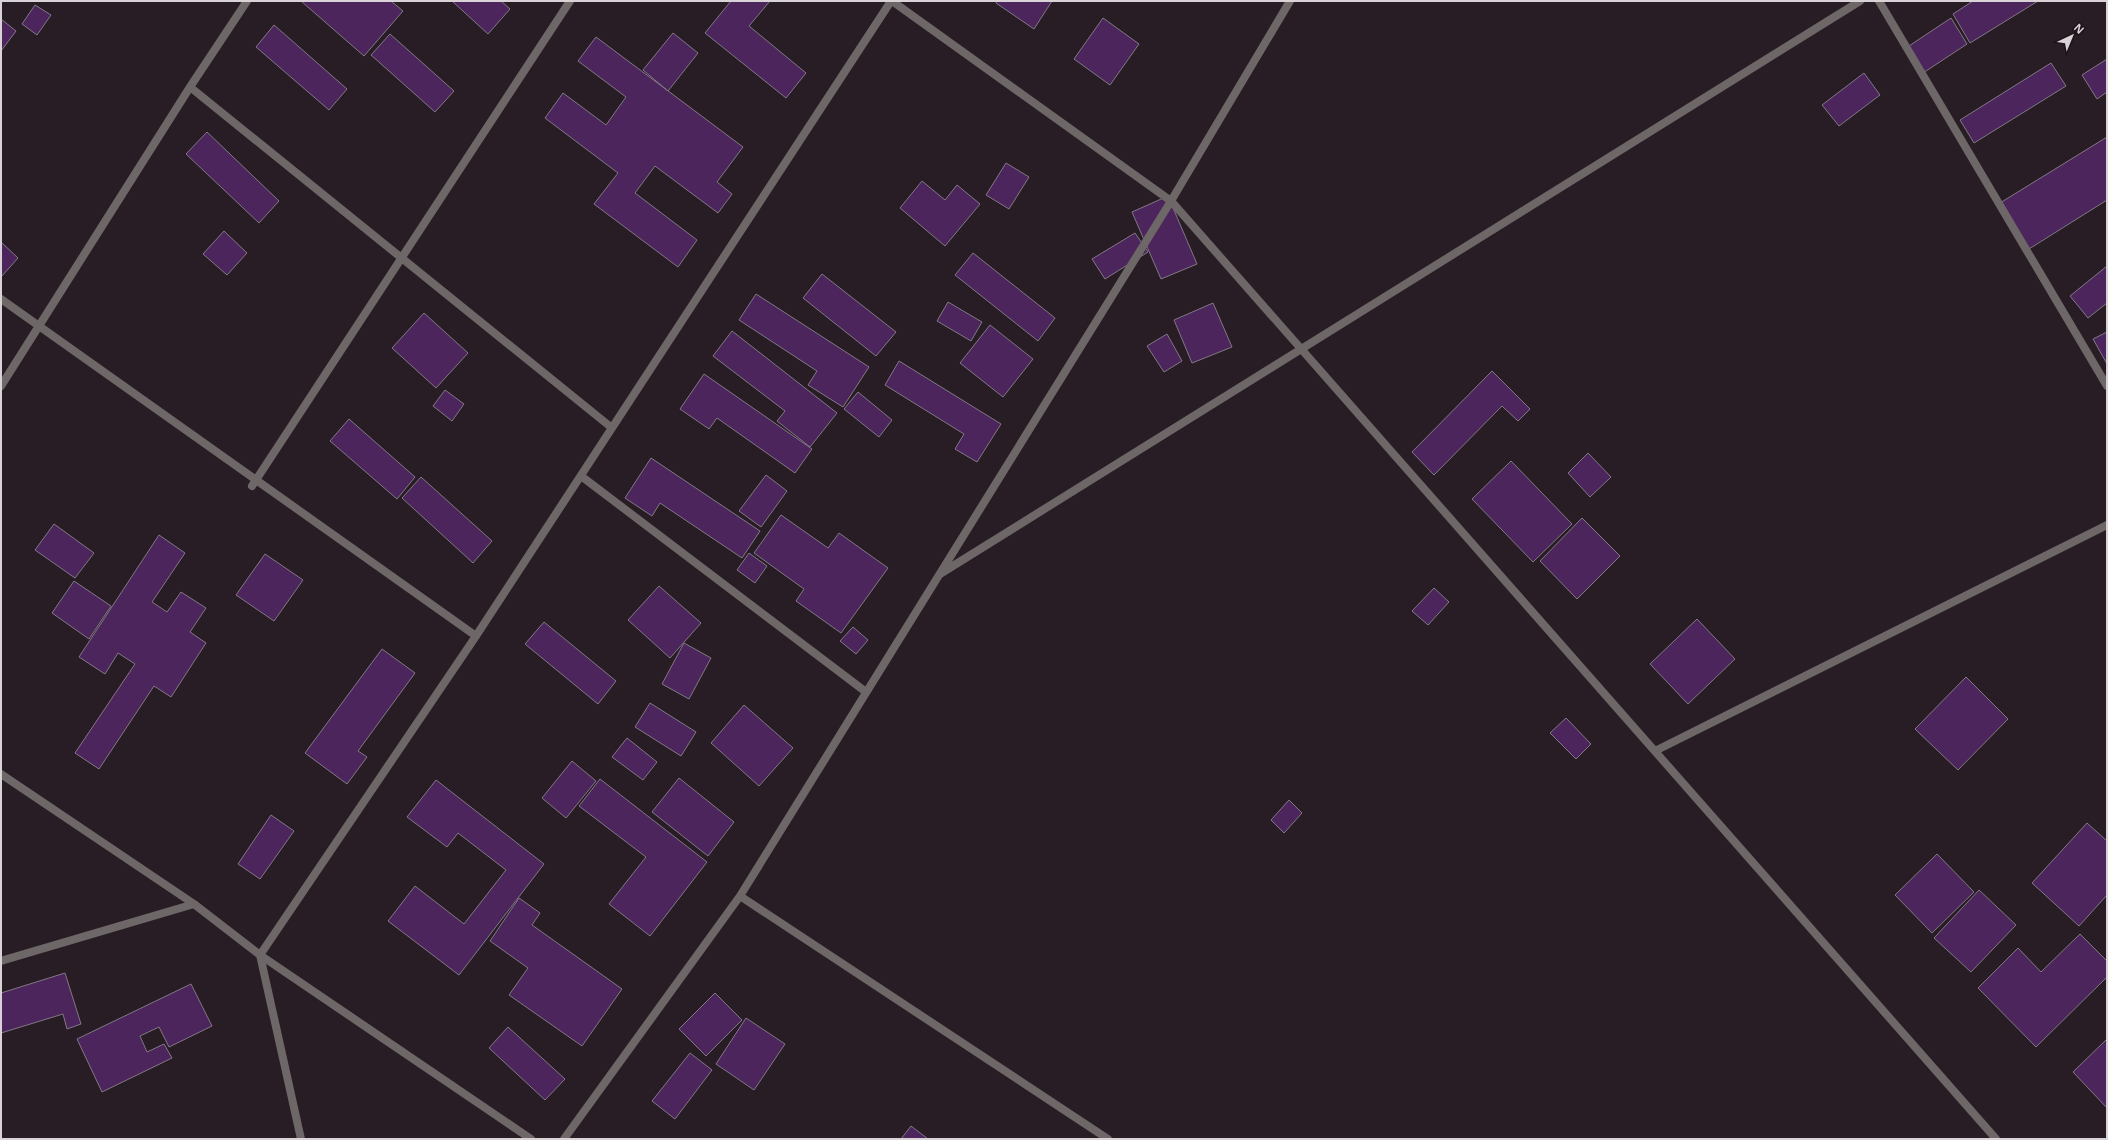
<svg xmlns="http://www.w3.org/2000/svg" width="2108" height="1140" font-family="'Open Sans',sans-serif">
	<rect width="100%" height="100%" fill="#281d24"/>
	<path fill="#4b255b" stroke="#817985" d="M301 1H391L403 11 364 56Z
		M452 1H501L510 9 488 34Z
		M731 1H770L749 26 806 73 786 98 705 33Z
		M997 1H1052L1034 29 996 3Z
		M1973 1H2038L1970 43 1953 14Z
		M35 5 51 15 37 35 22 24Z
		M1103 18 1139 44 1110 85 1074 59Z
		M1951 18 1967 44 1923 73 1906 48Z
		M1 19 16 31 1 51Z
		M274 25 347 89 329 110 256 47Z
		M673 33 698 53 668 91 643 70Z
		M390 34 454 91 435 112 371 55Z
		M596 37 743 147 717 182 732 194 718 213 655 166 635 193 697 240 678 267 594 204 618 173 545 118 563 93 606 125 626 97 578 61Z
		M2107 59V92L2097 99 2082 75Z
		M2051 63 2066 86 1974 143 1960 120Z
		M1864 73 1880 95 1839 126 1822 105Z
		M207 132 279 201 259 223 186 154Z
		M2107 137V200L2029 249 2000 203Z
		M1006 163 1029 177 1009 209 986 195Z
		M922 181 945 200 957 185 980 204 945 246 900 208Z
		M1168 196 1197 264 1161 279 1132 212Z
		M224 231 247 253 227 275 203 254Z
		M1135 233 1148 252 1105 279 1092 259Z
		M1 242 18 258 1 277Z
		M973 253 1055 318 1038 341 955 275Z
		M2107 266V303L2088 318 2070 296Z
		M822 274 896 332 876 356 803 298Z
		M756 294 869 367 843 407 808 385 817 371 739 320Z
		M948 302 982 322 971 341 937 321Z
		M1213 303 1232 347 1192 363 1174 320Z
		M424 313 468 353 436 388 392 348Z
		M990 325 1033 359 1003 397 960 363Z
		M732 331 837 413 810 447 777 421 785 411 713 356Z
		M2107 332V364L2093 339Z
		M1167 334 1182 361 1164 372 1147 346Z
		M899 361 1001 424 977 462 955 449 964 434 885 385Z
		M1492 371 1530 409 1518 421 1502 406 1434 475 1412 452Z
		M704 374 812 449 795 473 717 418 709 429 680 409Z
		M445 390 464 404 452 421 433 406Z
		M858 392 892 420 879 437 844 409Z
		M349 419 415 477 397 499 330 441Z
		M1588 453 1611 477 1590 497 1568 473Z
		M651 458 760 531 742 558 660 503 652 516 625 498Z
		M1511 461 1572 524 1533 562 1472 499Z
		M766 475 787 491 761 527 739 511Z
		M421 477 492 541 473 563 402 498Z
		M781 515 828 548 839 533 888 568 841 633 796 601 804 589 754 553Z
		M1582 518 1620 556 1577 599 1540 561Z
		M54 524 94 553 75 578 35 550Z
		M159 535 185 553 152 602 167 612 181 592 206 608 190 632 206 643 171 697 154 686 99 769 75 753 135 664 118 653 105 674 79 657Z
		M749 553 767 566 755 583 737 570Z
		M265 554 303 580 274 621 236 595Z
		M74 581 111 606 89 639 52 613Z
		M659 586 701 623 670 658 628 620Z
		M1434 588 1449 602 1428 625 1412 611Z
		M1697 619 1735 659 1688 704 1650 664Z
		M544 622 616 681 598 704 525 644Z
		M853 627 868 640 856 654 840 641Z
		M684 643 711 658 689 699 662 684Z
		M382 649 415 673 358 751 367 757 347 784 305 753Z
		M1966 677 2008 719 1958 770 1915 729Z
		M650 703 696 732 681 756 635 727Z
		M744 705 793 748 759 786 711 743Z
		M1566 718 1591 744 1576 759 1550 733Z
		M627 738 657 762 643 780 612 757Z
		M572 761 596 781 566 818 542 798Z
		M679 778 734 822 708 856 652 812Z
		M600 779 707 862 650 936 609 904 646 857 579 806Z
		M436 780 544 864 459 975 388 921 415 886 464 924 506 870 458 833 447 847 407 817Z
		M1289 800 1302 813 1284 833 1271 820Z
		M271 815 294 831 260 879 238 864Z
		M2087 823 2107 841V895L2079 926 2032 883Z
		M1937 854 1974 892 1932 933 1895 895Z
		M1979 890 2016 925 1971 972 1934 938Z
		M519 898 540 913 532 925 622 989 582 1046 509 995 528 968 490 941Z
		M2080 934 2107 961V977L2036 1047 1978 988 2018 948 2041 972Z
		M65 973 81 1024 67 1029 63 1014 1 1033V993Z
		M191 984 212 1026 169 1047 159 1027 140 1036 147 1052 164 1044 172 1058 102 1092 77 1039Z
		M715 993 742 1020 706 1056 679 1029Z
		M746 1018 785 1044 754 1090 716 1064Z
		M508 1027 565 1079 545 1100 489 1048Z
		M2107 1039V1108L2073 1072Z
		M690 1053 712 1070 675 1119 652 1101Z
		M911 1126 928 1139H901Z"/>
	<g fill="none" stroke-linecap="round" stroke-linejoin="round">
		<path stroke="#6e6768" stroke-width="8" d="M892 1 1171 201 1996 1139
			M1879 1 2107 386
			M190 87 612 428
			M1 299 476 636
			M1 386 190 87 247 1
			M581 476 866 692
			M252 486 570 1
			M940 574 1860 1
			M1655 751 2107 525
			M1 774 194 904 260 955 531 1139
			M740 896 1108 1139
			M1 961 194 904
			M301 1139 260 955 476 636 891 1
			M564 1139 740 896 1171 201 1290 1"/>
	</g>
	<rect width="2108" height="1140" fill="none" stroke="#d9d2d6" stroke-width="4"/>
	<g transform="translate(2072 36) rotate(44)" stroke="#1e141a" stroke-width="3" paint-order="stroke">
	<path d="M0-3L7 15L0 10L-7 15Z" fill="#d9d2d6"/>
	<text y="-6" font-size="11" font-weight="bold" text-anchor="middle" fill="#d9d2d6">N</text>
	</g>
</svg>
